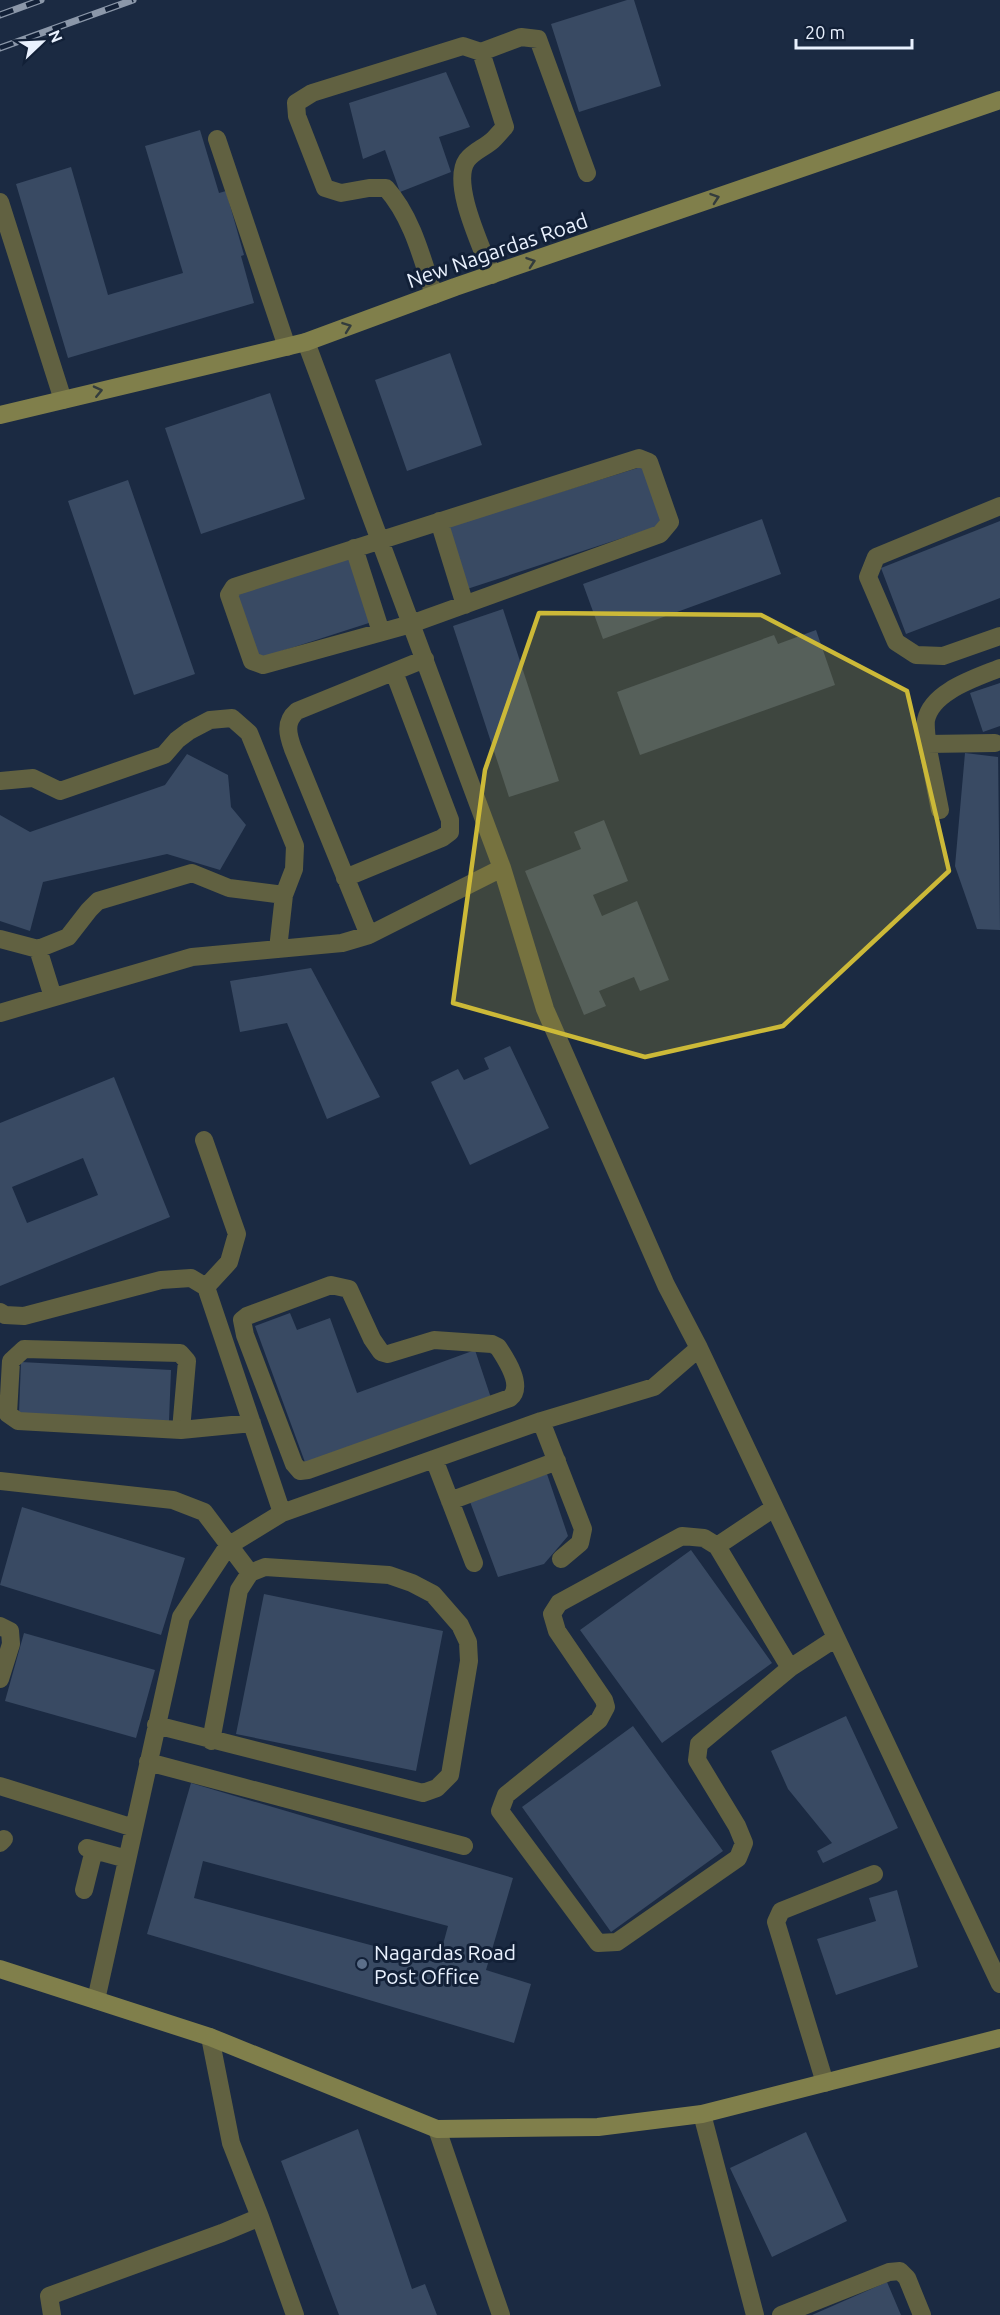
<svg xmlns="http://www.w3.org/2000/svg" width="1000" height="2315" font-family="Ubuntu,sans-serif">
	<rect width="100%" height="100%" fill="#1b2a42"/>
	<path fill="#394a63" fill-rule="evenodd" d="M627 0H634L661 86 579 112 551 24Z
		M446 72 470 127 439 137 451 172 400 192 385 150 363 159 349 103Z
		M200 130 219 193 226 191 244 255 241 256 254 303 68 358 16 184 71 167 108 295 183 273 145 146Z
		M450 353 482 445 407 471 375 380Z
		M270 393 305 499 201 534 165 428Z
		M644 466 662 525 464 590 448 527Z
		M128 480 195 674 134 695 68 501Z
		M762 519 781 574 603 639 583 584Z
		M1000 521V598L906 634 881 568Z
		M351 557 372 622 257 659 236 594Z
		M503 609 559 781 509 797 453 626Z
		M816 630 835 685 640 755 617 692 774 635 778 644Z
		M1000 683V726L983 732 970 693Z
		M998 748 1000 930 977 929 955 866 965 753 998 757Z
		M187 754 228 775 231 807 246 825 220 870 167 854 43 882 30 931 0 921V815L30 832 165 785Z
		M604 820 628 881 593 895 602 916 637 901 669 980 640 991 634 977 599 991 606 1006 584 1015 525 871 581 849 574 832Z
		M311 968 380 1097 327 1119 287 1023 240 1032 230 981Z
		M510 1046 549 1128 470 1165 431 1082 458 1069 464 1080 489 1069 484 1058Z
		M114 1077 170 1217 0 1286V1123ZM83 1158 98 1195 27 1223 12 1187Z
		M290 1313 297 1330 330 1318 357 1393 475 1350 491 1398 306 1465 255 1326Z
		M21 1362 171 1370 169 1421 19 1413Z
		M547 1474 568 1536 544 1564 498 1577 469 1499Z
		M22 1507 185 1558 161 1635 0 1585Z
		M691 1550 772 1663 662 1743 580 1630Z
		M264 1594 443 1631 416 1771 236 1734Z
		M24 1633 155 1670 136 1738 5 1701Z
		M846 1716 898 1828 823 1863 817 1851 832 1843 788 1789 771 1751Z
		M633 1726 723 1851 611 1932 522 1807Z
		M191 1783 513 1878 486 1970 531 1984 514 2043 147 1934ZM203 1861 448 1926 438 1963 194 1898Z
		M897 1890 918 1967 836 1995 817 1939 876 1921 869 1898Z
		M358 2129 412 2289 425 2284 437 2315H339L281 2161Z
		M806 2132 847 2221 772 2257 730 2168Z
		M887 2282 901 2315H812Z"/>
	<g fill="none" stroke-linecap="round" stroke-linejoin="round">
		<path stroke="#616141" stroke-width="18" d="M1000 506 876 557 868 577 896 642 916 655 943 656 1000 636
			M927 744C927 737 925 727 926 720 932 691 976 678 1000 668
			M940 810 927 744 995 743
			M210 2037 231 2143 260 2217 295 2315
			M52 2315 49 2296 222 2233 260 2217"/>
		<path stroke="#616141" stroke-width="18" d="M481 52 521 37 538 39 587 173
			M217 139 287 347
			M0 202 63 400
			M434 295C422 258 412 217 386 188H369L341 193 325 188 297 116 296 103 312 93 463 46 481 52 505 127C501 131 497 136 493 140 484 148 474 151 467 160 450 184 483 249 492 275
			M639 458 649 462 670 522 660 534 411 624 263 665 252 661 229 595 234 587Z
			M439 521 465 605
			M354 548 381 632
			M0 781 33 778 60 791 164 755 177 740 189 731 210 720 232 718 249 733 295 846 294 869 284 895 278 949
			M345 878 442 838 450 832V820L394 672
			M369 935 293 749C288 735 284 722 297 711L425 659
			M0 939 38 949 68 937 89 910 98 901 192 873 229 888 284 895
			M38 949 53 997
			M0 1013 192 957 342 943 369 935 502 868
			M204 1140 237 1234 229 1262 206 1287
			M331 1285 349 1289 372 1339 381 1352 388 1354 434 1340 492 1344 498 1347C506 1359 524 1386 510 1398L308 1470 300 1471 294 1464 245 1335 242 1320 247 1316Z
			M0 1312 5 1315 24 1316 161 1280 191 1278 206 1287 282 1513
			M699 1348 1000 1984
			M541 1421 583 1529 580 1543 561 1559
			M181 1430 187 1361 180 1353 24 1349 11 1361 8 1414 18 1421 181 1430 252 1423
			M434 1459 474 1563
			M0 1481 173 1500 204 1512 250 1573
			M450 1501 557 1461
			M774 1508 717 1546 704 1538 682 1536 559 1603 552 1614 557 1631 604 1700 606 1707 599 1720 506 1795 500 1811 598 1943 617 1942 738 1858 744 1843 737 1826 697 1760 699 1744 790 1668 836 1638
			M717 1546 790 1668
			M0 1626 10 1631 11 1644 0 1679
			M156 1725 423 1793 437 1788 450 1775 469 1661 468 1642 460 1625 433 1594 412 1583 389 1575 265 1567 250 1573 239 1590 211 1741
			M148 1762 464 1846
			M0 1786 134 1828
			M0 1843 4 1839
			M87 1848 127 1859
			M84 1890 94 1850
			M96 2000 181 1617 228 1546 282 1513 541 1421 654 1387 699 1348 666 1285 545 1009 502 868 306 342
			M825 2083 776 1922 781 1911 874 1874
			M702 2114 755 2315
			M437 2129 501 2315
			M781 2315 889 2272 900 2271 907 2278 922 2315"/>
		<path stroke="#807f4b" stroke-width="18" d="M0 415 306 342 455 287 1000 100
			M0 1969 210 2037 437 2129 598 2127 702 2114 1000 2038"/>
		<defs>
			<path id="rail" d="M0 15 41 0
				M0 48 133 0"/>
		</defs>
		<use href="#rail" stroke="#8b97a9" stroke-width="7"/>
		<use href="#rail" stroke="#122037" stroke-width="4.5" stroke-dasharray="14" stroke-linecap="butt"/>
	</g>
	<defs><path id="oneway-chevron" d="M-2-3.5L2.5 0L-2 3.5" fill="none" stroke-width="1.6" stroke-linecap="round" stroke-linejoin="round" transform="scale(1.5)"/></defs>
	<g stroke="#333c3d">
		<use href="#oneway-chevron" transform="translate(715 198) rotate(-19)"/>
		<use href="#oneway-chevron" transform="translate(531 262) rotate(-19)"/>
		<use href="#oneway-chevron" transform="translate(347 327) rotate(-20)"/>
		<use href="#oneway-chevron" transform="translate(98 391) rotate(-13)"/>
	</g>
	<path fill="#ccb938" fill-opacity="0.2" stroke="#ccb938" stroke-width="4.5" stroke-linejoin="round" d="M539 613 761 615 907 691 949 871 783 1026 645 1057 453 1003 485 770Z"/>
	<circle fill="#5c6f8a" stroke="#122037" stroke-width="2" cx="362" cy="1964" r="6"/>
	<g text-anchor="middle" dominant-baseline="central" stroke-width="6" stroke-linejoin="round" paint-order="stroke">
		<g font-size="21" fill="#e9f1fe" stroke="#122037">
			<text transform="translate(497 250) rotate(-19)">New Nagardas Road</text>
		</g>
		<g font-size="21" fill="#e9f1fe" stroke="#122037" text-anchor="start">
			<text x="374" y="1952">Nagardas Road<tspan x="374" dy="24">Post Office</tspan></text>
		</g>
	</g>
	<g transform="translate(42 42) rotate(67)" stroke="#122037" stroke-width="4.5" paint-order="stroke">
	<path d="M0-4.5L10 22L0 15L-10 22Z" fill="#e9f1fe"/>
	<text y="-9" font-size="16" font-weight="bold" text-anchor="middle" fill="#e9f1fe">N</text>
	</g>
	<path d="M796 39v9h116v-9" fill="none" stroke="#e9f1fe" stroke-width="3"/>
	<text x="805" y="39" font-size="18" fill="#e9f1fe" stroke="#122037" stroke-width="4.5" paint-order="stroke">20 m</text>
</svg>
